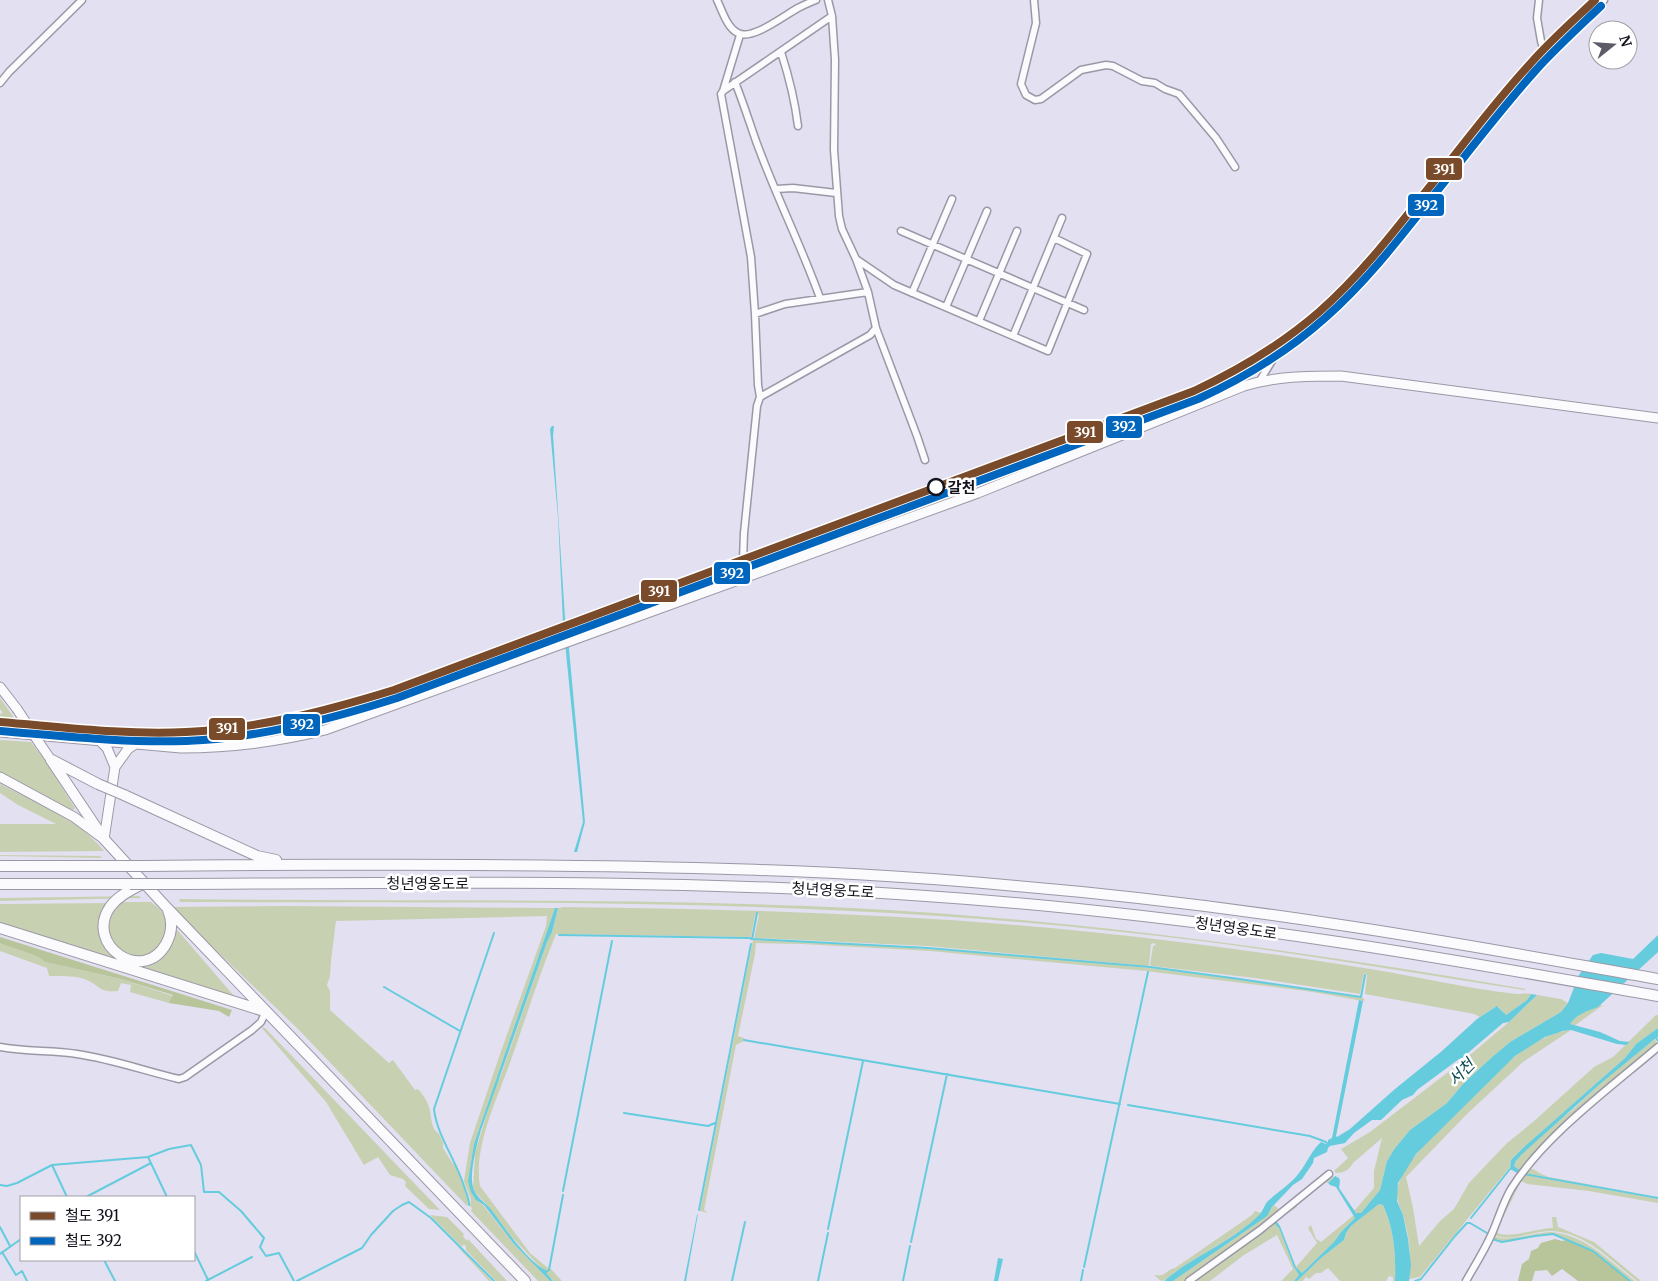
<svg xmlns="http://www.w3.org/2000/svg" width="1658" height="1281" font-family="Merriweather,'Noto Sans KR',serif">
	<rect width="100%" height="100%" fill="#e3e0f1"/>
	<path fill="#c7d1b2" d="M0 698 17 722 0 721V714L3 713 0 709Z
		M0 740 31 742 46 762 75 808 72 811 66 810 0 774Z
		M0 784C34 802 80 820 104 851L0 852V824H56L18 805 0 793Z
		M0 855 100 856 102 858 0 856Z
		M139 896 141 898 0 901V898Z
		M179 899C403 902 627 897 851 908 969 914 1086 925 1203 940 1311 954 1418 971 1526 989L1524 990C1419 974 1314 956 1209 942 1119 931 1029 922 939 916 686 899 433 903 180 902Z
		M123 902H151C177 921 167 934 154 955L131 959 109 940C108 923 110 913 123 902Z
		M110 903C101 928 93 937 114 959L0 925V904Z
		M286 906 555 908 474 1144 468 1181 476 1200 483 1205 514 1244 550 1281H538L471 1211 472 1208 470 1206 471 1199 464 1181 470 1143 500 1054 546 926 547 916 336 921 331 961 330 976 327 985 330 991V1010L389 1063 393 1060 415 1090 418 1089C423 1095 427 1100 429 1107 432 1117 430 1128 439 1134L443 1143V1148L453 1164H455C459 1174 471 1198 467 1206L299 1030 171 907Z
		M564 907C740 909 916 914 1091 932 1180 941 1269 953 1358 967 1411 975 1463 988 1517 994 1522 994 1526 993 1531 994L1527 1000 1506 1015H1505L1499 1007H1495L1480 1017 1474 1014 1365 994 1367 975 1364 973 1360 994 1255 978 1152 966 1150 965 1153 946 1156 945 1154 943 1151 944 1149 965 1147 966 928 946 754 938 759 915 757 912 755 916 751 937 556 934C539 975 526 1018 511 1060 498 1097 473 1147 480 1186L530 1253 548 1268 551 1269 562 1281H553L511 1236 488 1206 475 1192 473 1187 475 1153 495 1087 501 1075 547 942 552 932 558 908Z
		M177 930 179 932 235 997 137 968C160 967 172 952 177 930Z
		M753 940C885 945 1018 954 1149 968 1221 976 1292 987 1363 998L1365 1000 1363 1001 1313 992 1146 971 930 951 802 944 756 943 755 954 738 1036 744 1038V1041L736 1045 704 1210 708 1213 700 1211Z
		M0 943C14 950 34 952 45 962L121 979 173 996 169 1003 130 992 131 985 121 983 118 991C100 992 103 989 89 981 77 975 61 976 49 976L47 968 0 951Z
		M1537 995 1561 999 1568 1003 1561 1012 1510 1042 1491 1058 1463 1084 1447 1103 1410 1130 1395 1148 1387 1161 1380 1190 1361 1213H1357L1354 1211 1374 1188V1171L1382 1138 1353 1163C1349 1170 1344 1173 1336 1173L1334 1171 1348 1158 1341 1149 1370 1132 1464 1060 1509 1022Z
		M1600 1005H1603L1574 1026 1570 1024C1574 1019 1579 1014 1585 1011 1591 1008 1596 1008 1600 1005Z
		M1656 1015H1658V1028L1636 1044 1625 1058 1523 1148 1511 1160 1510 1167 1420 1277 1409 1279C1412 1259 1409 1235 1403 1215 1399 1203 1394 1197 1399 1183 1407 1155 1459 1111 1481 1089 1493 1078 1504 1064 1517 1055 1533 1043 1551 1032 1571 1030L1523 1062 1468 1113 1406 1177 1413 1208 1419 1246 1440 1221 1454 1209 1469 1183 1506 1144 1533 1122 1594 1067 1613 1057Z
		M261 1027 265 1028 440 1210 429 1209 405 1186 406 1182 403 1179 390 1175 378 1157 364 1165 326 1102Z
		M1655 1039 1658 1046 1578 1113 1521 1171 1514 1166C1520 1149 1557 1122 1572 1110 1582 1101 1591 1092 1601 1083 1618 1068 1637 1054 1655 1039Z
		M1528 1168C1536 1169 1541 1175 1549 1177L1658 1197 1524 1173 1531 1176 1658 1199V1203L1589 1191 1527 1184 1521 1181 1496 1232C1506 1240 1538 1228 1553 1228L1552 1217H1556L1558 1227 1594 1242 1641 1281H1637C1611 1261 1587 1233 1552 1231 1533 1230 1510 1244 1492 1234L1503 1207 1512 1189Z
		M1332 1174 1333 1177 1328 1183 1326 1182 1297 1205V1207L1281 1217 1275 1223 1279 1228 1294 1267 1299 1275 1294 1281H1281L1293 1269 1277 1235 1244 1255 1210 1281H1191Z
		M1379 1204 1383 1205C1394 1230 1396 1254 1395 1281H1393V1277L1389 1276 1386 1281H1340L1328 1268 1321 1273H1316L1309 1279 1306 1277 1303 1281H1297L1321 1258 1344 1240 1346 1233 1351 1226Z
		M1274 1205 1281 1211 1186 1281H1173L1260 1221 1268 1213Z
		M1255 1211 1261 1213C1238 1237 1204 1251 1177 1271 1171 1274 1167 1280 1161 1281L1154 1275C1167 1277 1165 1270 1175 1268L1252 1215Z
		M430 1215 447 1217 464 1234 463 1236 467 1241 468 1239 507 1281H496L466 1250V1247L464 1244 462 1247Z
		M1354 1215 1355 1218 1341 1232 1334 1242 1302 1273 1296 1267 1317 1243 1308 1228 1311 1225 1316 1239 1321 1242Z
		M1551 1232C1586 1235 1609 1261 1635 1281H1631L1593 1250 1553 1234 1535 1235 1509 1242H1502L1492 1239V1235C1508 1244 1533 1232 1551 1232Z
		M458 1247 463 1251 492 1281H489Z"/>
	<path fill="#b8c49a" d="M0 937 232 1010 229 1017 219 1011 169 1003 173 995 121 979 45 962C34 952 14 950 0 943Z
		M1555 1239 1562 1241 1566 1240 1593 1251 1629 1281H1578L1562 1269 1552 1276 1547 1270 1535 1271 1532 1281H1518L1522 1264 1529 1259 1531 1251 1538 1248 1541 1243Z"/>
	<path fill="#65ccdd" d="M552 426H554L553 435 565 618 569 649 585 822 577 852H574L583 822 563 623 558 517 550 429Z
		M555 908H558L552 932 547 942 481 1130C477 1144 469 1173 473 1187 475 1196 484 1202 490 1208 503 1225 528 1263 547 1271V1274L553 1281H550L514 1244 484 1205 476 1200 471 1192 468 1181 474 1144Z
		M1658 935V952L1598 1007C1587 1011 1577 1014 1570 1024L1600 1032 1620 1041 1630 1042 1626 1045 1617 1044 1571 1030 1563 1031 1545 1037 1515 1056 1416 1154 1398 1183 1397 1201 1403 1215 1408 1239 1411 1265 1409 1281H1395C1396 1254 1394 1229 1383 1205L1379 1204 1351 1226 1346 1233 1344 1240 1321 1258 1297 1281H1294L1299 1275 1294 1267 1279 1228 1274 1223 1277 1222 1280 1226 1296 1267 1302 1273 1334 1242 1341 1232 1355 1218 1336 1187 1330 1185 1328 1183 1335 1176 1339 1178 1340 1181 1339 1188 1356 1213H1361L1380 1190 1387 1161 1395 1148 1410 1130 1447 1103 1463 1084 1491 1058 1510 1042 1561 1012 1568 1003 1579 975 1593 955 1601 953 1633 959Z
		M1531 994 1537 995 1509 1022 1503 1023 1462 1058 1459 1059 1417 1090 1413 1095 1402 1100 1381 1120H1372L1354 1133 1345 1143 1330 1146 1328 1148 1327 1152 1314 1158 1313 1163 1302 1179 1293 1185 1272 1207 1267 1216 1260 1221 1173 1281H1164C1193 1256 1232 1242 1259 1215 1263 1211 1264 1206 1267 1202 1277 1192 1290 1185 1299 1173 1307 1163 1311 1151 1321 1142L1326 1144 1328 1143V1140L1332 1138 1359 1000 1363 1001 1336 1136 1337 1137 1350 1129 1395 1089 1442 1051 1477 1019 1497 1006 1506 1015 1527 1000Z
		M1658 1028V1037L1656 1038 1600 1084 1522 1154 1516 1161 1514 1166 1521 1171 1519 1174 1510 1169 1511 1160 1523 1148 1625 1058 1636 1044Z
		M698 1214 686 1281H684L697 1215Z
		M998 1258 1003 1259 998 1281H994Z"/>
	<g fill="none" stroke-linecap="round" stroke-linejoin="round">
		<path stroke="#65ccdd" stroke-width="2" d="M559 935 749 938 752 939 928 948 1150 967 1239 979 1361 997 1365 975
			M752 939 757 913
			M384 987 460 1031
			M1656 1038 1658 1041
			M744 1040 1120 1104
			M1128 1105 1310 1136 1326 1142 1328 1144
			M624 1113 708 1126 715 1123
			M148 1157 167 1197
			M52 1165 67 1197
			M1524 1174 1658 1198
			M0 1185 7 1186 17 1183 52 1165 148 1157 169 1149 191 1145 201 1165 204 1192H219L241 1211 264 1238 260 1247 266 1256 279 1253 294 1281
			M563 1191 612 941
			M86 1197 151 1163
			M469 1205C469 1197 466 1193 464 1186 456 1160 437 1136 434 1109L494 933
			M699 1210 751 944
			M1471 1218 1510 1169
			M0 1227 10 1246
			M828 1229 863 1061
			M1492 1239 1502 1242 1535 1236 1553 1234 1593 1251 1630 1281
			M911 1242 947 1074
			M194 1251 208 1280
			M2 1252 16 1275 22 1271 27 1281
			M0 1254 21 1239
			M104 1260 115 1281
			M1084 1267 1148 972
			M546 1272 549 1270 563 1195
			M206 1281 252 1257
			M297 1281 362 1248 371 1235 393 1211 402 1205 409 1202 431 1218 494 1281
			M732 1281 745 1222
			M818 1281 828 1233
			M903 1281 910 1246
			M1081 1281 1083 1270
			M1415 1281 1421 1279 1455 1236 1467 1223H1470L1487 1233"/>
		<defs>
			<path id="minor" d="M717 0C722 10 727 28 738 33 752 41 785 15 798 8 804 5 810 2 816 0
				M1034 0 1036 23 1021 84 1026 95 1035 100 1041 99 1081 70 1106 65 1113 66 1142 81 1155 83 1165 89 1179 94 1216 138 1235 167
				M1539 0 1537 18 1541 41 1545 55
				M781 52C789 77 795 101 798 126
				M735 82C743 102 749 121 756 141 775 194 801 245 820 298
				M0 83 9 72 82 0
				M723 91 740 35
				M776 189 793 188 836 193
				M901 231 1084 310
				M856 259 894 285 1048 351 1087 254 1054 238
				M912 293 952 199
				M946 307 987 211
				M755 314 785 304 868 292
				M979 321 1017 231
				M876 328 917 436 925 460
				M1013 336 1062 218
				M1259 382 1275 356 1338 306 1351 292 1391 245 1518 86 1545 55 1604 0
				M760 397 758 385 755 314 751 257 721 94 723 91 832 16
				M744 578 743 560 744 533 757 406 760 397 870 335 876 328 868 292 856 259 842 229 839 216 834 150 835 60 832 16 828 0
				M0 1047C26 1052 51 1050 77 1054 112 1059 145 1071 179 1079L185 1077 252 1030 261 1022 266 1011
				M1189 1281 1260 1230 1329 1174
				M1466 1281C1475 1265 1486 1248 1493 1231 1499 1217 1503 1203 1511 1189 1544 1136 1610 1088 1658 1047"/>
			<path id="major" d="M0 687 17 709
				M0 732 181 748C230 748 278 742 325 730L978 493 1244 386C1276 376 1308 376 1341 376L1658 418
				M99 740 107 748 115 767
				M40 744 51 760
				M0 777 74 817 104 839 115 767 128 749 134 745"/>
			<path id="highway" d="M51 760 104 839 168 909 525 1281
				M52 760 98 784
				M124 795 257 856 276 860
				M0 866H112
				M147 866C256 864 365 865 475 865 656 866 836 869 1016 886 1123 895 1229 908 1334 924 1443 940 1550 960 1658 979
				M0 884H130
				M142 884C131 890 118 896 110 907 84 945 143 985 166 944 172 933 173 922 168 910
				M164 884C418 883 672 878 926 896 1061 905 1196 921 1331 941 1440 957 1549 977 1658 996
				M0 928 264 1011"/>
		</defs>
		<use href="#minor" stroke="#9b98a6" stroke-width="9"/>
		<use href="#major" stroke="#9b98a6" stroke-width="11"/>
		<use href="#highway" stroke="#9b98a6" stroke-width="12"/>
		<use href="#minor" stroke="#fbfafd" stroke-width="6"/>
		<use href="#major" stroke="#fbfafd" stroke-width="9"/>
		<use href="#highway" stroke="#fbfafd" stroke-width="10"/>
		<defs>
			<path id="rail" d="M611 609 719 577 939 496 1058 450 1128 417"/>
		</defs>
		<use href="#rail" stroke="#c0bfc4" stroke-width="4"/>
		<use href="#rail" stroke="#fff" stroke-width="2" stroke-dasharray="5.5" stroke-linecap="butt"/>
		<defs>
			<path id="major-bridge" d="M17 709 40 744"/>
			<path id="highway-bridge" d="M98 784 124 795
				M112 866H147
				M130 884H164"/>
		</defs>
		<use href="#major-bridge" stroke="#9b98a6" stroke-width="11" stroke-linecap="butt"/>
		<use href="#highway-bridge" stroke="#9b98a6" stroke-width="12" stroke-linecap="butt"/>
		<use href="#major-bridge" stroke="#fbfafd" stroke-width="9"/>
		<use href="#highway-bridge" stroke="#fbfafd" stroke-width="10"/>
		<defs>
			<path id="rail-1" d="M0 722C62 727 124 735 186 732 257 729 326 711 394 690L1194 391C1239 370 1281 345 1319 312 1360 276 1393 233 1427 190 1461 148 1493 104 1530 64 1550 41 1573 21 1595 0"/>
			<path id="rail-2" d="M0 731C62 736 124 743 186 741 258 738 328 720 397 698L1198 399C1244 378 1287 352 1325 318 1366 282 1399 239 1433 196 1467 154 1500 110 1536 70 1556 48 1579 27 1601 6"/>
		</defs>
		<use href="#rail-1" stroke="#fff" stroke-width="11"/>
		<use href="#rail-2" stroke="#fff" stroke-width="11"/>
		<use href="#rail-1" stroke="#7a4b2a" stroke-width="8"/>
		<use href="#rail-2" stroke="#0065bd" stroke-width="8"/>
	</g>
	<circle fill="#fff" stroke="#15131e" stroke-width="2.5" cx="936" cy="487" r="8"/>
	<g text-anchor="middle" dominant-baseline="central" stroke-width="5" stroke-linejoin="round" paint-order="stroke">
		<g font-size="15" font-weight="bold" fill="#15131e" stroke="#fff" text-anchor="start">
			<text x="948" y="487">갈천</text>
		</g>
		<g font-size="15" fill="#15131e" stroke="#fff">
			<text x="428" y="883">청년영웅도로</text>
			<text transform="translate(833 890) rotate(3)">청년영웅도로</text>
			<text transform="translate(1236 928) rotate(8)">청년영웅도로</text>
		</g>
		<g font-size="16" font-style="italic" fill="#0a4950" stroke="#fff">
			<text transform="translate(1461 1072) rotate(-46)">서천</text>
		</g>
	</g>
	<g stroke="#fff" stroke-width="2">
		<rect x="1425" y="157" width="38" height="24" rx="5" fill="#7a4b2a"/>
		<rect x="1407" y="193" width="38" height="24" rx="5" fill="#0065bd"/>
		<rect x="1105" y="415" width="38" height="24" rx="5" fill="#0065bd"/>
		<rect x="1066" y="420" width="38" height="24" rx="5" fill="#7a4b2a"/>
		<rect x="713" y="561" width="38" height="24" rx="5" fill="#0065bd"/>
		<rect x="640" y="579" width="38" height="24" rx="5" fill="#7a4b2a"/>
		<rect x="282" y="713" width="39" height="24" rx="5" fill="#0065bd"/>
		<rect x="208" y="717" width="38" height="24" rx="5" fill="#7a4b2a"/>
	</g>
	<g font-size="14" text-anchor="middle" font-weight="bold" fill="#fff">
		<text x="1444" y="174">391</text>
		<text x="1426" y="210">392</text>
		<text x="1124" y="431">392</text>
		<text x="1085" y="437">391</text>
		<text x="732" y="578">392</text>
		<text x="659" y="596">391</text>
		<text x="302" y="729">392</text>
		<text x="227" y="733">391</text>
	</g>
	<rect x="20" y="1196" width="175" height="65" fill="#ffffff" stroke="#a1a1a5"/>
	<rect x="30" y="1212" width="25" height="8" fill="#7a4b2a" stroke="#a1a1a5"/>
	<text x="65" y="1221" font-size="15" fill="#15131e">철도 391</text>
	<rect x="30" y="1237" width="25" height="8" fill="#0065bd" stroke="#a1a1a5"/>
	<text x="65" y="1246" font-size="15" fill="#15131e">철도 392</text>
	<g transform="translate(1613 45) rotate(73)"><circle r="24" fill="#ffffff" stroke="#a1a1a5"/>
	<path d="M0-4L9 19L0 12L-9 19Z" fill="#5d5b68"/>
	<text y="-8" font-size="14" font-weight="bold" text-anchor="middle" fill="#15131e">N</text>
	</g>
</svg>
